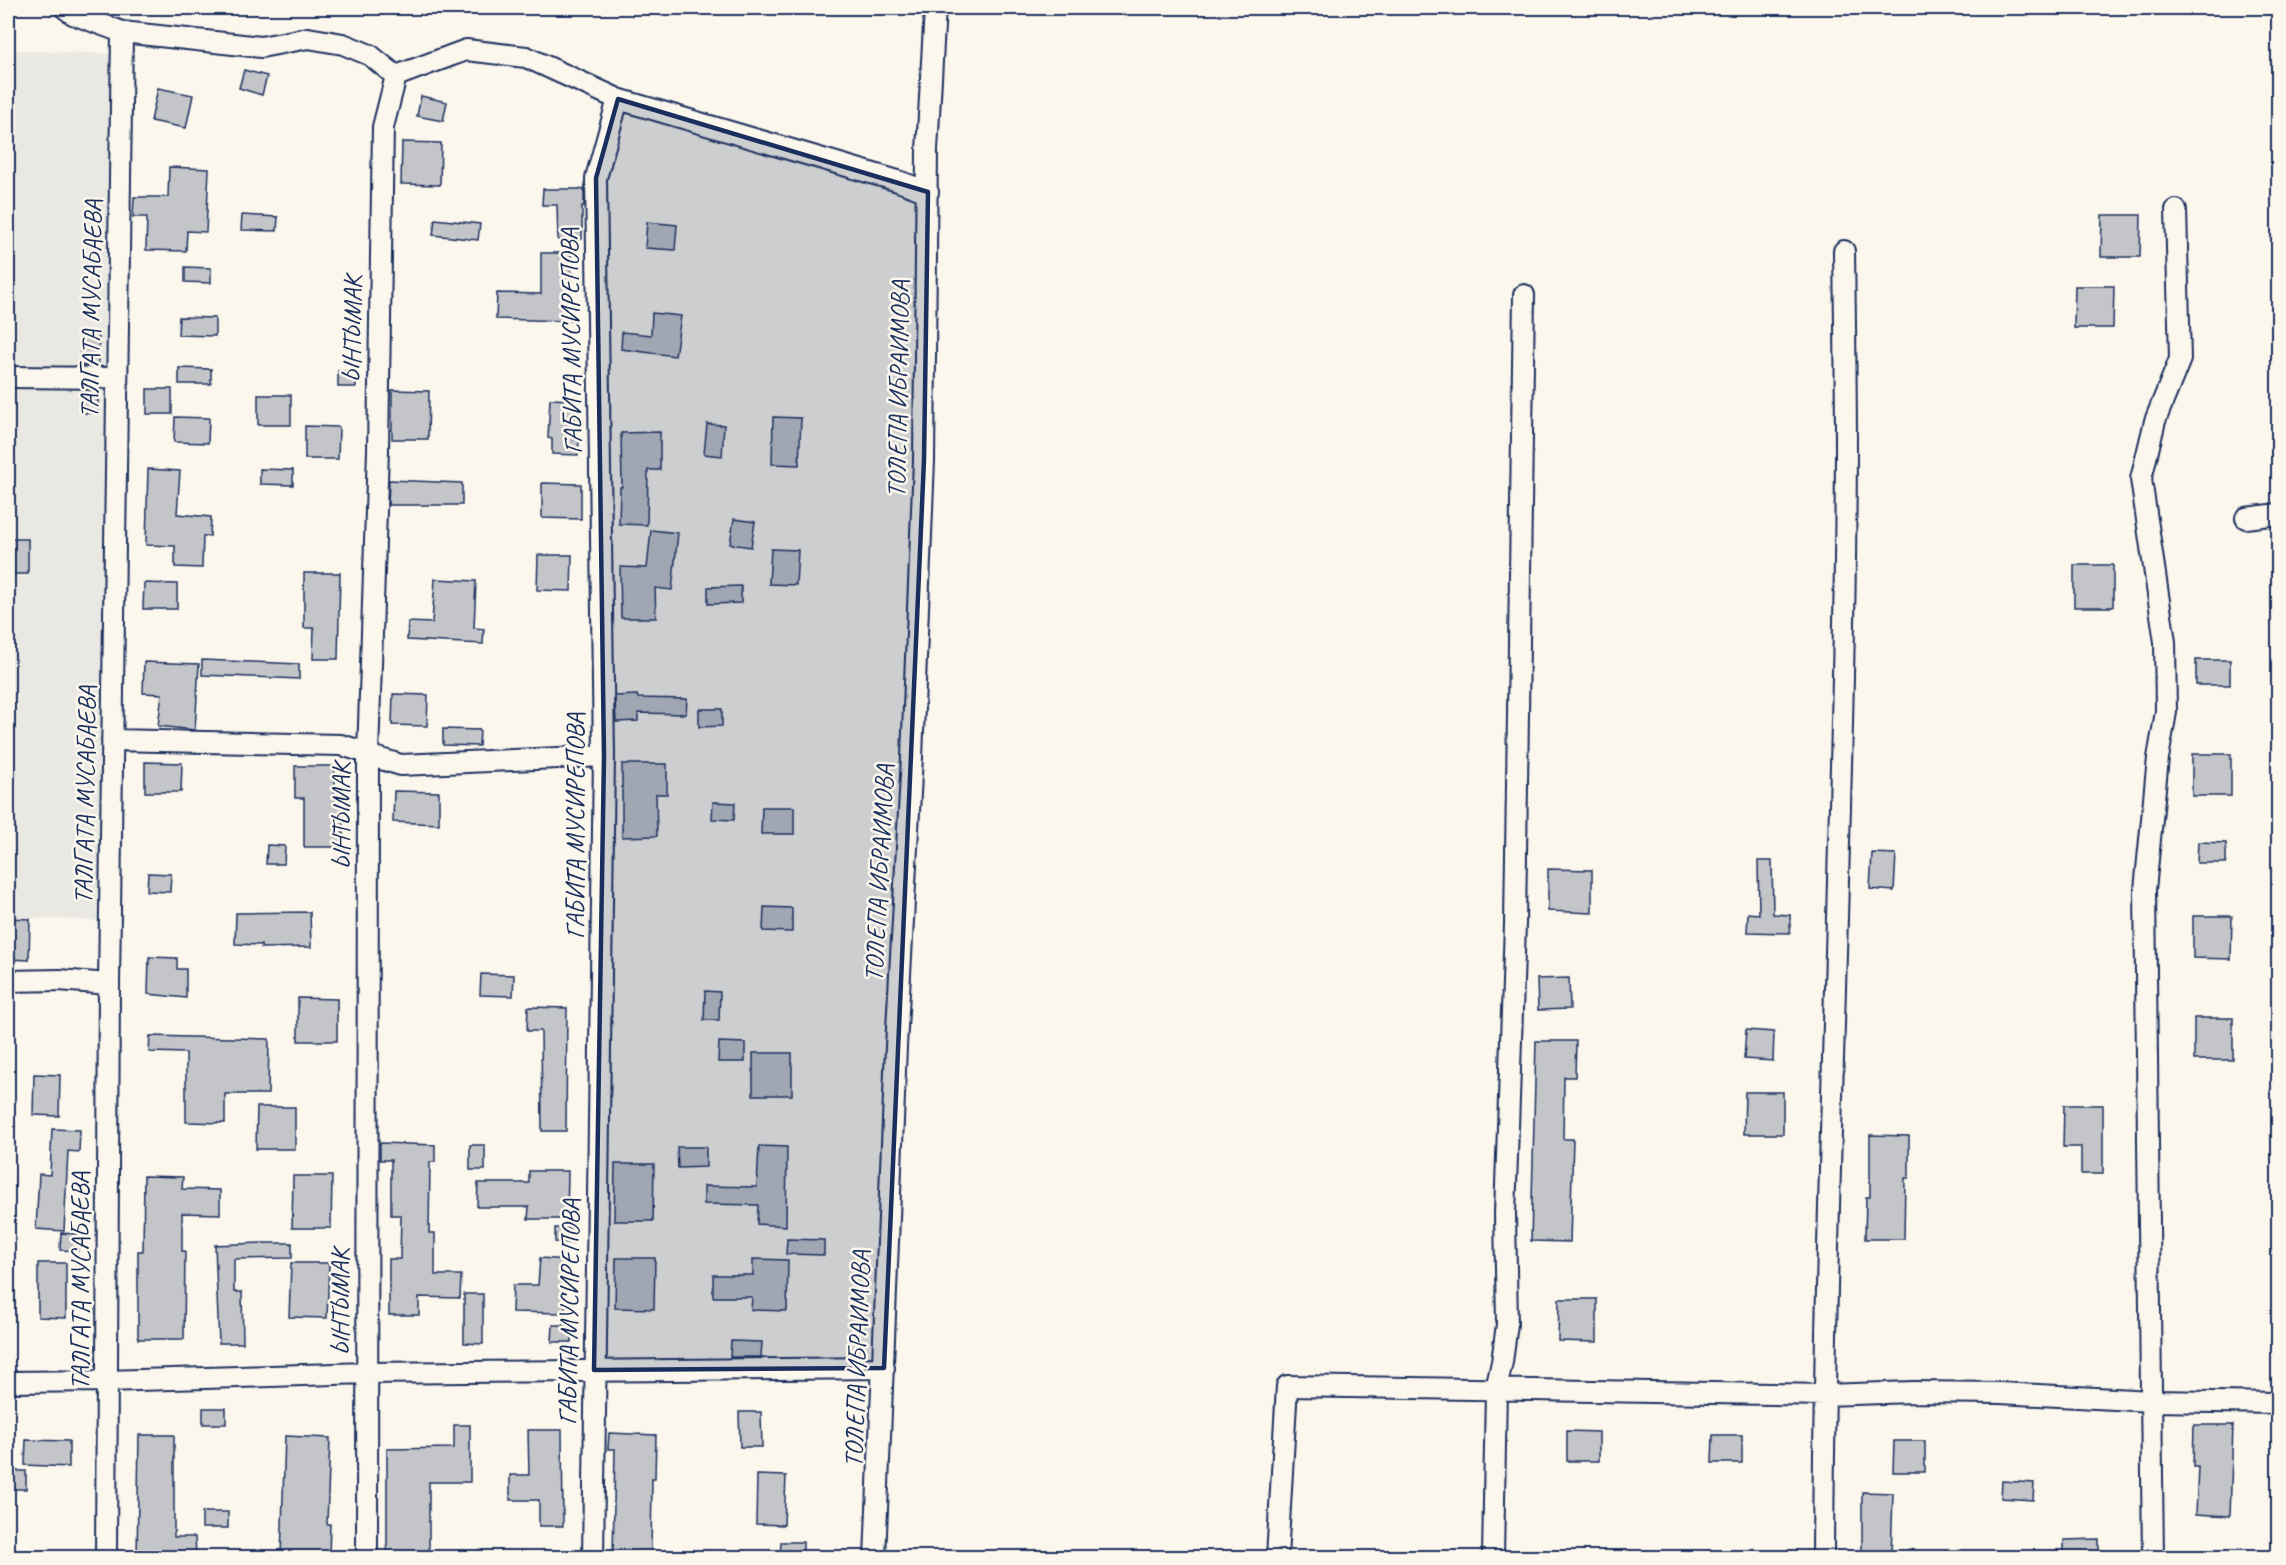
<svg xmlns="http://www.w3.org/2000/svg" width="2286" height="1565" font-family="Caveat,sans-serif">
	<rect width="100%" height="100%" fill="#fbf7ec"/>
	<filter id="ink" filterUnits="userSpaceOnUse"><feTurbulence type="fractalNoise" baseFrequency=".0167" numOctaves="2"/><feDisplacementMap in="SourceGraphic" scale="12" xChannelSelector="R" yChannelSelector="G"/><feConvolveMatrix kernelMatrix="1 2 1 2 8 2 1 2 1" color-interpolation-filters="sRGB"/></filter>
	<g filter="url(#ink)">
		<path fill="#eae8e2" d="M8 50 117 54 102 921 8 917Z"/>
		<path fill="#c3c5c9" stroke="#1b2f5e" stroke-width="1.5" d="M244 70 267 76 262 95 239 88Z
			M158 88 193 95 186 128 151 121Z
			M421 96 447 102 443 121 417 116Z
			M402 142 441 143 440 185 401 184Z
			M169 167 209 169 206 232 187 231 186 251 146 250 147 217H133L134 197H168Z
			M543 189H584V206H582V239L558 240 557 205H542Z
			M242 215 278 217 277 231 241 230Z
			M2102 215H2141L2140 257H2101Z
			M435 219 480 224 478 240 433 235Z
			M647 222 677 225 675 250 645 248Z
			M541 253H571V321L496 319 497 293 541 294Z
			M185 267 211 268V283L185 282Z
			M2075 286H2114L2113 328H2074Z
			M652 313 681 316 675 356 621 349 622 332 651 335Z
			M179 317 215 318V336L178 335Z
			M81 332H99L98 365H80Z
			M179 368 211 369V384H179Z
			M338 371H356V387H338Z
			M147 389H172V414H147Z
			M82 390H98V413H82Z
			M392 390 429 391 428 439H392Z
			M258 395H291V425H258Z
			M550 399 576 400 574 440H579L578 455 552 454V439L548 438Z
			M175 417 209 418 208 443 174 442Z
			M773 417 801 418 799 465 772 464Z
			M707 424 724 425 722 456 704 454Z
			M305 426 339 427 338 459H305Z
			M660 432V470H648L647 525 619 524 620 487H622L621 433Z
			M148 469 180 471 177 514 211 517 210 536H203L202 568 175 567V546L146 545Z
			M260 469 293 470V485L260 484Z
			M389 480 462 483V505H388Z
			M542 483 581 484V519L542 518Z
			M734 519 755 522 751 547 730 544Z
			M651 530 678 533 672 590 655 588 656 618H621L620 567 647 568Z
			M9 539H28V574H9Z
			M771 549 798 550 796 585 769 584Z
			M538 555H572L571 591 537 590Z
			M2074 565H2113V607H2074Z
			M304 573H340L338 659H313L314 628H304Z
			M435 579 476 581 474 628 484 629 483 644 407 640 408 622 432 623Z
			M144 583 177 584V609H143Z
			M741 586V603L708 604V587Z
			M202 660 299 664V679L202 675Z
			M2196 660H2230V685H2196Z
			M144 662 199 664 195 730 158 726 162 694 143 693Z
			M393 694 428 695 427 726 392 725Z
			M637 695 638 698 687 699 686 714 638 713V721L616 722 615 696Z
			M699 709H722V726L699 727Z
			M443 729 480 730 479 746 443 745Z
			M2192 754H2231V796H2192Z
			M145 762 182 763 181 792H145Z
			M622 764H667V794H656L657 836 622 837Z
			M295 766H335V805H343V847H304V798H295Z
			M394 791 439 792V824L393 822Z
			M713 802 735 803 734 820 712 819Z
			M762 807H794V834H761Z
			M2198 842 2226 843V863H2197Z
			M267 845 285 846 284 864H266Z
			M1872 853 1896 854 1894 891 1870 889Z
			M1758 861H1772L1773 914 1790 915V933L1747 932 1748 913 1759 914Z
			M1548 869 1592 870V913L1548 911Z
			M148 873 171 874 170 892 147 891Z
			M764 907 792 908V932L763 931Z
			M310 912 311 947 261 948V945L235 944 236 913Z
			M2193 916H2232L2231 959 2193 958Z
			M8 918 30 919 29 960 8 959Z
			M149 957 177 958V969H186V998L148 994Z
			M481 974 514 975 513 996 480 995Z
			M1569 978 1570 1009 1538 1010 1537 979Z
			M705 991 720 992 719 1020H704Z
			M298 998 337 999V1041H298Z
			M528 1007 567 1008 566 1131H542L541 1031H527Z
			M2194 1018H2233V1060H2194Z
			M1746 1030 1774 1032 1773 1061 1744 1059Z
			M150 1036 269 1039 268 1094H225V1123L186 1122V1053L149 1052Z
			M1536 1041H1576L1575 1077H1564L1563 1139H1573L1570 1242 1531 1241Z
			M719 1042 745 1043V1062H718Z
			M753 1053H792V1095H753Z
			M34 1074 60 1075 59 1116 33 1115Z
			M1745 1092H1783V1134H1744Z
			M2064 1105H2103V1174H2081V1147H2063Z
			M257 1107H295V1149H256Z
			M52 1129 80 1130 79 1152 68 1151 64 1231 36 1229 39 1174 50 1175Z
			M1870 1135 1909 1136V1178H1905L1904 1239H1865L1866 1197H1870Z
			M380 1143 435 1145V1162H430L429 1233H435V1275H461L460 1298 419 1297V1315H389V1259H400L401 1215H391V1160H380Z
			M470 1145H485V1170H470Z
			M759 1146 787 1147 786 1226 757 1224 758 1205 704 1204V1186L757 1187Z
			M677 1147H706V1167L678 1168Z
			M615 1164H654L653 1221H614Z
			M529 1171H568L567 1219H528L529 1207H477L478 1183H529Z
			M144 1176 183 1177 182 1189 220 1190V1214L182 1213V1251H185L184 1339H138V1251H143Z
			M293 1176H332L331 1228H292Z
			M555 1228H572V1243L555 1242Z
			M61 1233 79 1234 78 1251 60 1250Z
			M787 1239 824 1240V1255L786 1254Z
			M260 1243H292V1258L234 1259V1292H242L243 1343H219L215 1245Z
			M540 1258 567 1260 565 1313 512 1312 513 1285H538Z
			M616 1258H655L654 1309 615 1308Z
			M753 1259 788 1260 787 1311 751 1310 752 1297H713V1275H753Z
			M38 1263H66V1318L38 1317Z
			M291 1263H329L327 1318 289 1317Z
			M464 1294H483V1344L464 1343Z
			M1559 1299H1597V1342L1558 1341Z
			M553 1325H572V1342H552Z
			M731 1341 762 1342 761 1357H730Z
			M203 1408H226V1424H203Z
			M739 1412H761L762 1447H740Z
			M454 1425H470V1482H429V1557H387V1449L454 1448Z
			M2194 1425H2233L2230 1516 2196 1514 2198 1467H2193Z
			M528 1430H562L563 1526H539V1500H510V1475H529Z
			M1567 1431 1599 1432V1461H1567Z
			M609 1433 656 1435 655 1479H652L651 1557H613L615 1449H608Z
			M139 1435H174V1537H195L196 1555H173V1557H137Z
			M1713 1435H1742V1463H1712Z
			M285 1436 330 1438 327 1524H330L329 1557H281Z
			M26 1440 69 1441V1467L25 1465Z
			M1894 1441H1925V1472H1893Z
			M8 1471H26V1489H8Z
			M757 1475 786 1476 784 1525 756 1524Z
			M2002 1481 2034 1483 2033 1500 2001 1498Z
			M1862 1492 1893 1493 1891 1557H1862Z
			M202 1512H228V1528H202Z
			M2099 1539V1557H2064V1540Z
			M781 1542H803V1557H780Z"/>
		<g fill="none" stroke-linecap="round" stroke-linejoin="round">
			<defs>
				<path id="minor" d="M65 8 73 14 122 32 261 47 308 38 343 44 370 55 396 76 466 50 526 57 618 99 898 181 928 192
					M8 377 117 378
					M2246 518 2278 514
					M112 740 341 745 368 753
					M368 755 401 765 604 756
					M8 981 59 980 109 984
					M8 1382 106 1381 367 1373 884 1368
					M106 1558 109 984 122 32
					M367 1558 368 755 378 450 383 127 396 76
					M593 1558 604 756 596 178 618 99
					M875 1558 896 1047 912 757 924 460 927 150 935 8
					M1277 1558 1287 1386 1825 1395 1913 1392 2000 1393 2152 1401 2278 1403
					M1493 1558 1496 1389 1502 1362 1507 1324 1505 1214 1515 924 1524 295
					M1823 1558C1825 1190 1844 822 1846 455 1846 387 1845 319 1844 251
					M2153 1558 2145 890 2158 758 2166 712 2165 642 2141 479 2155 421 2180 359 2176 210"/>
			</defs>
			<use href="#minor" stroke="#1b2f5e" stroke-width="24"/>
			<use href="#minor" stroke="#fbf7ec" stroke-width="20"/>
		</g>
	</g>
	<path fill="#1b2f5e" fill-opacity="0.2" stroke="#1b2f5e" stroke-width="4.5" stroke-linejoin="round" d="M618 99 928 192 924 460 884 1368 594 1370 604 756 596 178Z"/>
	<g text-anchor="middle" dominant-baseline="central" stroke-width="5" stroke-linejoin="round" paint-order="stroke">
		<g font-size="26" fill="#1b2f5e" stroke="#fbf7ec">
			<text transform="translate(91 309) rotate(-89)">ТАЛГАТА МУСАБАЕВА</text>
			<text transform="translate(352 329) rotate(-89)">ЫНТЫМАК</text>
			<text transform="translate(571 341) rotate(-91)">ГАБИТА МУСИРЕПОВА</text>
			<text transform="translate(898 389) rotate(-89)">ТОЛЕПА ИБРАИМОВА</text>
			<text transform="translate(85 795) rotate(-89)">ТАЛГАТА МУСАБАЕВА</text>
			<text transform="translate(341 816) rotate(-90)">ЫНТЫМАК</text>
			<text transform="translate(575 826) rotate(-90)">ГАБИТА МУСИРЕПОВА</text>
			<text transform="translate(879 873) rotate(-87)">ТОЛЕПА ИБРАИМОВА</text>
			<text transform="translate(80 1281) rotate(-90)">ТАЛГАТА МУСАБАЕВА</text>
			<text transform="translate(340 1302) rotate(-90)">ЫНТЫМАК</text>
			<text transform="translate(569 1312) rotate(-89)">ГАБИТА МУСИРЕПОВА</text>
			<text transform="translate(857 1359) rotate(-88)">ТОЛЕПА ИБРАИМОВА</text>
		</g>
	</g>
	<rect width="2286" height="1565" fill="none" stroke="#fbf7ec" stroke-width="30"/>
	<rect x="15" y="15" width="2256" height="1535" fill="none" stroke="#1b2f5e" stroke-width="2" filter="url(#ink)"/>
</svg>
